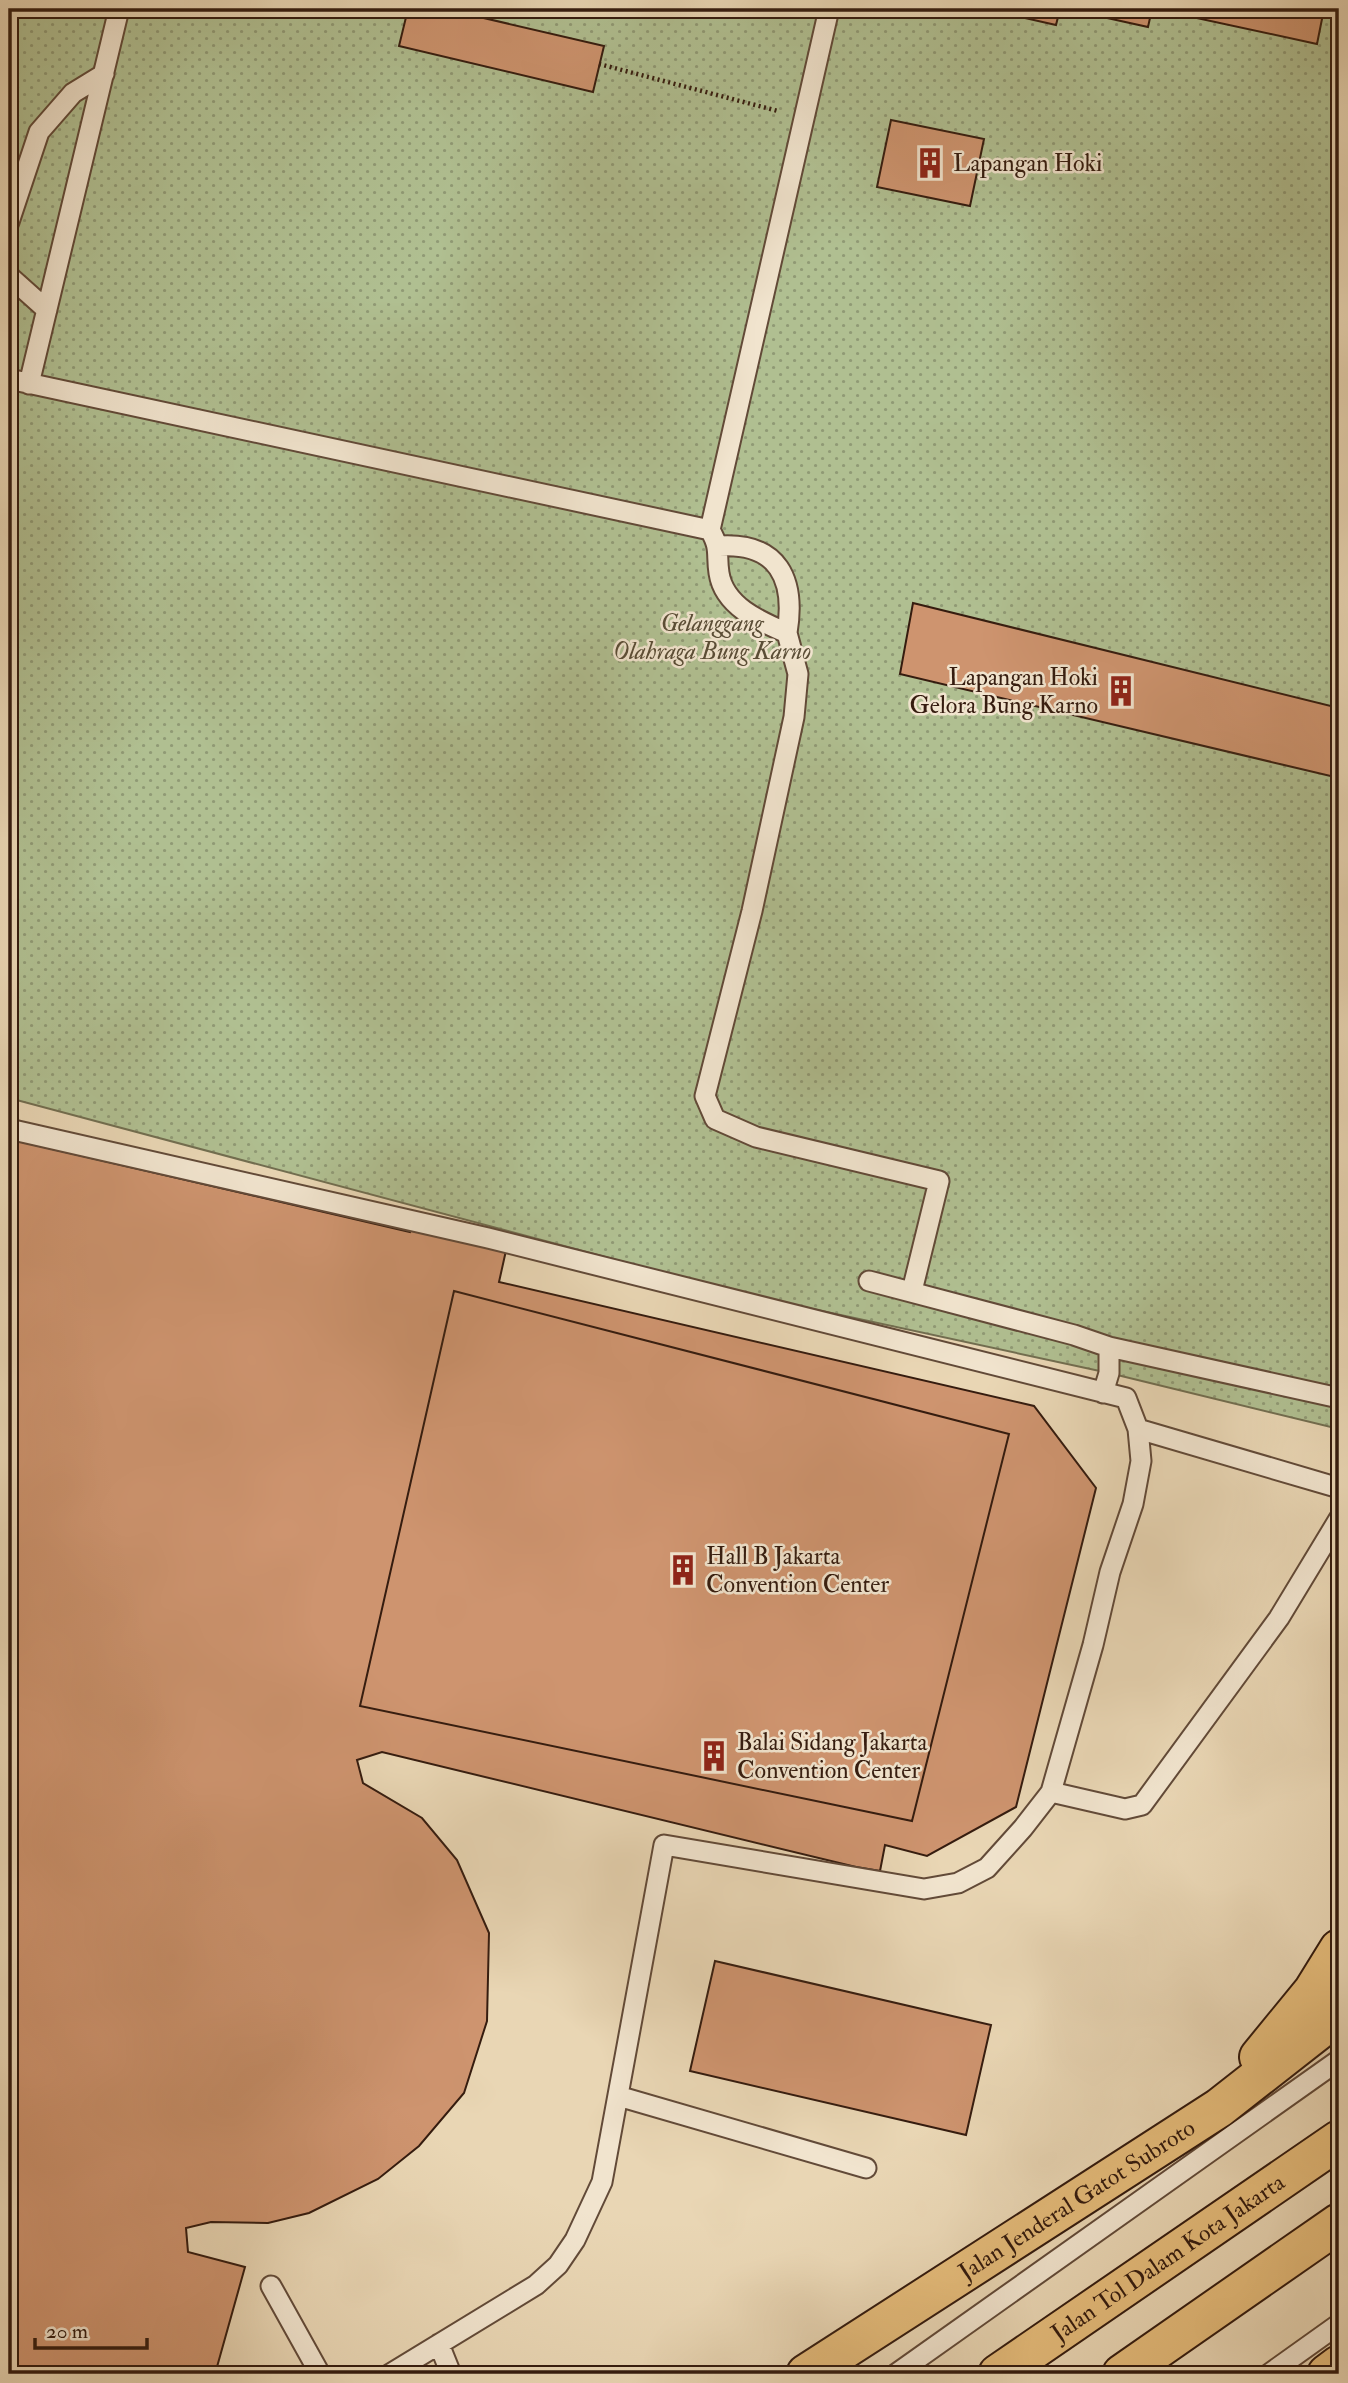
<svg xmlns="http://www.w3.org/2000/svg" width="1348" height="2383" font-family="'IM FELL Double Pica',serif">
	<defs>
		<pattern id="park-dots" width="8" height="8" patternUnits="userSpaceOnUse" patternTransform="scale(1.75)"><rect width="8" height="8" fill="#b0bf91"/><path d="M2 2h.1M6 6h.1" fill="none" stroke="#909a75" stroke-width="1.8" stroke-linecap="round"/></pattern>
	</defs>
	<rect width="100%" height="100%" fill="#e9d6b4"/>
	<filter id="stains"><feTurbulence type="fractalNoise" baseFrequency=".00286" numOctaves="4"/><feColorMatrix values="0 0 0 0 .2 0 0 0 0 .09 0 0 0 0 .02 0 0 0 .5 -.17"/></filter>
	<radialGradient id="worn" r=".72"><stop offset=".6" stop-color="#630" stop-opacity="0"/><stop offset="1" stop-color="#630" stop-opacity=".3"/></radialGradient>
	<path fill="url(#park-dots)" stroke="#726e50" stroke-width="2" d="M9 9H1339V1429L1109 1373 748 1295 9 1098Z"/>
	<path fill="#ce946f" stroke="#351c0f" stroke-width="2" d="M408 9H445L604 46 593 92 399 46Z
		M985 9H1060L1056 25Z
		M1081 9H1152L1148 27 1080 12Z
		M1155 9H1324L1317 44Z
		M891 120 984 139 970 206 877 187Z
		M913 603 1339 708V778L900 674Z
		M9 1139 410 1232 413 1223 507 1246 499 1282 1034 1406 1096 1488 1016 1807 927 1856 885 1845 880 1871 856 1867 382 1752 357 1760 363 1783 422 1818 457 1860 489 1933 487 2021 464 2093 419 2146 378 2179 309 2213 268 2223 211 2222 186 2228 188 2252 245 2267 215 2374H9Z
		M454 1291 1009 1434 912 1821 360 1706Z
		M715 1961 991 2025 966 2135 690 2071Z"/>
	<g fill="none" stroke-linecap="round" stroke-linejoin="round">
		<defs>
			<path id="service" d="M829 9 710 530C721 549 716 554 719 573 724 606 759 621 787 633L798 674 794 717 752 911 705 1096 715 1119 756 1137 939 1181 912 1291
				M9 222 39 132 73 93 104 74
				M9 276 47 310
				M9 379 710 530
				M29 384 119 9
				M719 546C778 542 796 579 787 633
				M9 1129 488 1238 1126 1398 1138 1429 1141 1461 1133 1504 1110 1572 1093 1645 1051 1792 1023 1828 987 1868 958 1883 924 1889 664 1845 602 2182 575 2240 558 2265 536 2285 390 2374
				M869 1281 1074 1335 1109 1347 1339 1398
				M1103 1393 1109 1373V1347
				M1138 1429 1339 1488
				M1051 1792 1125 1809 1142 1805 1279 1618 1339 1519
				M618 2096 866 2168
				M271 2286 320 2374
				M439 2344 451 2374
				M896 2374 1339 2060
				M1269 2374 1339 2324"/>
			<g id="trunk">
				<path d="M1259 2057 1313 1991 1339 1949"/>
				<path id="s1" d="M806 2374 1219 2108 1339 2014"/>
				<path d="M1327 2374 1339 2365"/>
			</g>
			<g id="motorway">
				<path id="s2" d="M998 2374 1339 2140"/>
				<path d="M1122 2374 1339 2223"/>
			</g>
		</defs>
		<use href="#service" stroke="#624a38" stroke-width="23"/>
		<use href="#trunk" stroke="#351c0f" stroke-width="42"/>
		<use href="#motorway" stroke="#351c0f" stroke-width="42"/>
		<path stroke="#351c0f" stroke-width="4.5" stroke-dasharray="2 3.5" stroke-linecap="butt" d="M388 9 407 14
			M599 64 778 111"/>
		<use href="#service" stroke="#f1e4ce" stroke-width="19"/>
		<use href="#trunk" stroke="#e4bb7a" stroke-width="38"/>
		<use href="#motorway" stroke="#e4bb7a" stroke-width="38"/>
	</g>
	<defs>
		<symbol id="building-bare" viewBox="-9 -9 18 18"><path d="M-4-6H4V6H1V3H-1V6H-4ZM-2.5-4.3h1.7v1.8h-1.7ZM.8-4.3h1.7v1.8H.8ZM-2.5-1h1.7V.8h-1.7ZM.8-1h1.7V.8H.8Z" fill="#8f2418" stroke="#f1e4ce" stroke-width="2.5" paint-order="stroke"/></symbol>
	</defs>
	<g fill-rule="evenodd">
		<use href="#building-bare" x="908" y="141" width="44" height="44"/>
		<use href="#building-bare" x="1099" y="669" width="44" height="44"/>
		<use href="#building-bare" x="661" y="1548" width="44" height="44"/>
		<use href="#building-bare" x="692" y="1734" width="44" height="44"/>
	</g>
	<g text-anchor="middle" dominant-baseline="central" stroke-width="5" stroke-linejoin="round" paint-order="stroke">
		<g font-size="24" fill="#351c0f" stroke="#f1e4ce" text-anchor="start">
			<text x="953" y="163">Lapangan Hoki</text>
			<text x="1098" y="677" text-anchor="end">Lapangan Hoki<tspan x="1098" dy="28">Gelora Bung Karno</tspan></text>
			<text x="706" y="1556">Hall B Jakarta<tspan x="706" dy="28">Convention Center</tspan></text>
			<text x="737" y="1742">Balai Sidang Jakarta<tspan x="737" dy="28">Convention Center</tspan></text>
		</g>
		<g font-size="24" font-style="italic" fill="#5a4d36" stroke="#f1e4ce">
			<text x="712" y="623">Gelanggang<tspan x="712" dy="28">Olahraga Bung Karno</tspan></text>
		</g>
		<g font-size="24" fill="#351c0f" stroke="#f1e4ce">
			<text stroke="none"><textPath href="#s1" startOffset="322">Jalan Jenderal Gatot Subroto</textPath></text>
			<text stroke="none"><textPath href="#s2" startOffset="206">Jalan Tol Dalam Kota Jakarta</textPath></text>
		</g>
	</g>
	<rect width="1348" height="2383" fill="none" stroke="#e9d6b4" stroke-width="35"/>
	<rect x="10" y="10" width="1327" height="2362" fill="none" stroke="#351c0f" stroke-width="3.5"/>
	<rect x="18" y="18" width="1313" height="2348" fill="none" stroke="#351c0f" stroke-width="2"/>
	<path d="M35 2338v10h112v-10" fill="none" stroke="#351c0f" stroke-width="3.5"/>
	<text x="46" y="2338" font-size="21" fill="#351c0f" stroke="#f1e4ce" stroke-width="5" paint-order="stroke">20 m</text>
	<rect width="100%" height="100%" filter="url(#stains)"/>
	<rect width="100%" height="100%" fill="url(#worn)"/>
</svg>
